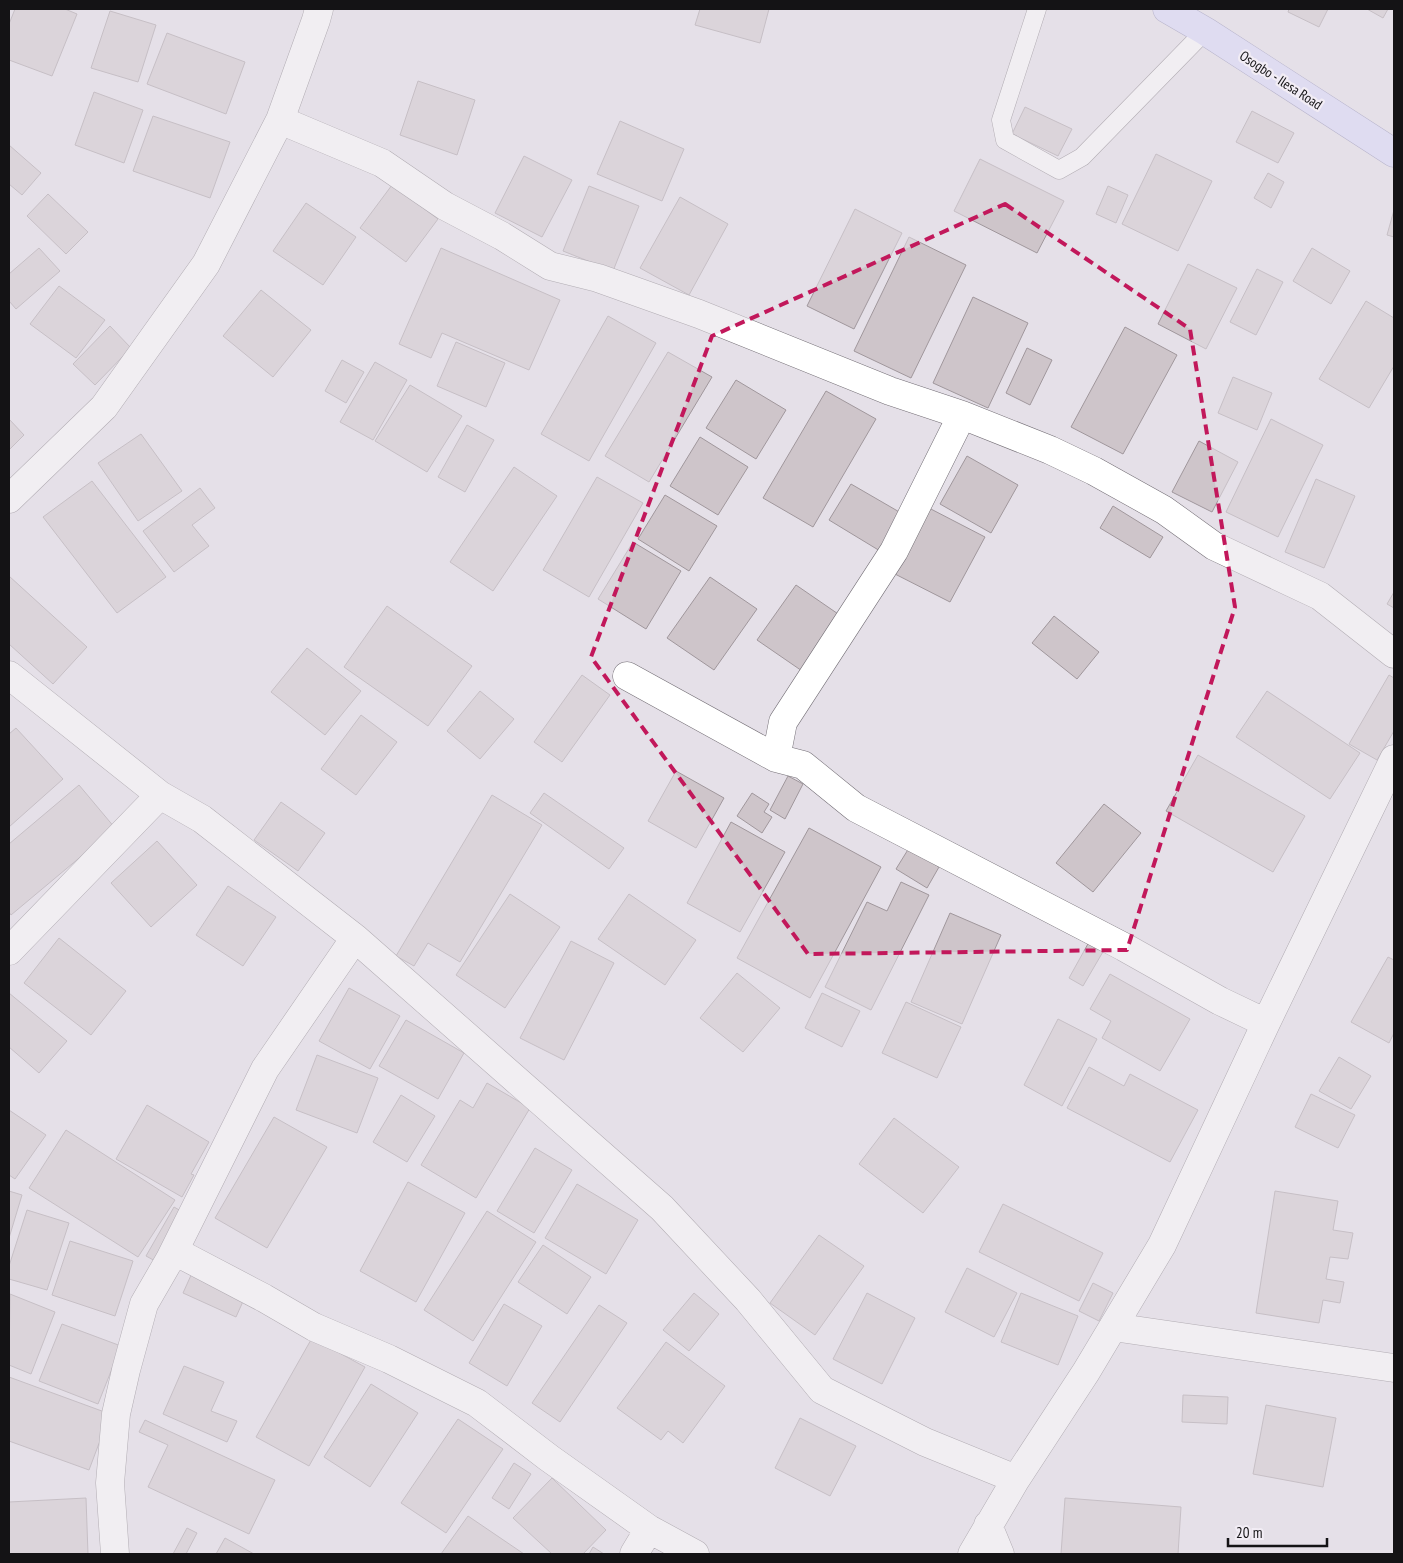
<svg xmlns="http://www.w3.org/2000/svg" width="1403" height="1563" font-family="'PT Sans Narrow',sans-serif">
	<rect width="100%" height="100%" fill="#e5e0e8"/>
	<path fill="#cec5ca" stroke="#a0979c" d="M15 9H65L77 14 52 76 9 60V24Z
		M700 9H769L760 43 695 25Z
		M1289 9H1328L1319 27 1288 12Z
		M1367 9H1388L1383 18Z
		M110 11 156 25 138 82 91 68Z
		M167 33 245 62 226 114 147 84Z
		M418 81 475 100 457 155 400 135Z
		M94 92 143 110 124 163 75 145Z
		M1025 107 1072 129 1058 156 1012 134Z
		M1252 111 1294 133 1278 163 1236 142Z
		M153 116 230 142 210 198 133 171Z
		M620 121 684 149 662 201 597 174Z
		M9 145 41 173 22 195 9 184Z
		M1156 154 1212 181 1178 251 1122 224Z
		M524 156 572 180 542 237 495 213Z
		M980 159 1064 201 1037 253 954 211Z
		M1268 173 1284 182 1271 208 1254 198Z
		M392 185 438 219 406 262 360 228Z
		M589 186 639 206 613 271 563 251Z
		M1108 186 1128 195 1116 223 1096 214Z
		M48 194 88 232 66 254 27 216Z
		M680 197 728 224 689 295 640 268Z
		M306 203 356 237 323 285 273 251Z
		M855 209 902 233 854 329 807 306Z
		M1394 210V237L1387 235Z
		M909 237 966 265 911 378 854 351Z
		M39 248 60 271 16 309 9 301V274Z
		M441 248 560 300 529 370 442 333 431 358 399 344Z
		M1312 248 1350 271 1331 304 1293 281Z
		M1188 264 1237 288 1206 349 1158 324Z
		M1257 269 1283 282 1256 335 1230 322Z
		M59 286 105 320 76 358 30 324Z
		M261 290 311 330 273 377 223 336Z
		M973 297 1028 323 988 408 933 383Z
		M1366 301 1394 318V366L1369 408 1319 379Z
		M608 316 656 343 589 461 541 434Z
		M110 326 131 348 95 385 73 364Z
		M1125 327 1177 355 1123 454 1071 427Z
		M456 342 505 363 486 407 437 386Z
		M1027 348 1052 360 1030 405 1006 393Z
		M668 352 712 377 649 482 605 456Z
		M342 360 364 372 346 403 325 391Z
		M375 362 407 380 373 440 340 422Z
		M1233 377 1272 393 1257 430 1218 413Z
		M736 380 786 410 756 459 706 428Z
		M410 385 462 416 427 472 375 441Z
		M826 391 876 419 813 527 763 498Z
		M9 419 24 435 9 450Z
		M1271 419 1323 445 1278 537 1226 512Z
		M467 425 494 440 465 492 438 477Z
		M141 434 182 491 138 521 98 463Z
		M700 437 748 467 718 515 670 486Z
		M1199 441 1238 462 1212 512 1172 492Z
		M967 456 1018 485 991 533 940 504Z
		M514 467 557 496 493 591 450 562Z
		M597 477 643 503 589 597 543 570Z
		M1316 479 1355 496 1324 568 1285 552Z
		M92 481 166 577 117 613 43 517Z
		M851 484 908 517 885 554 829 520Z
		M200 488 215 508 192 525 209 546 174 572 143 531Z
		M665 495 717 526 689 571 638 539Z
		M1113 506 1163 537 1150 558 1100 528Z
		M927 507 985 537 950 602 893 573Z
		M633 542 681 571 646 629 598 599Z
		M9 576 87 647 53 684 9 644Z
		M710 577 757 609 714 670 667 638Z
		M796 585 844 618 805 673 757 640Z
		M1394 592V608L1387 604Z
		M387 606 472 666 428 726 344 667Z
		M1054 616 1099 652 1077 679 1032 643Z
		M307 648 361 691 325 735 271 692Z
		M582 675 610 695 562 762 534 742Z
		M1389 675 1394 678V731L1377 760 1349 744Z
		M480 691 514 719 480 759 447 731Z
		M1267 691 1360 753 1330 799 1236 737Z
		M361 715 397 742 356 795 321 769Z
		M16 728 63 779 9 827V734Z
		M1198 755 1305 816 1273 872 1166 811Z
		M676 771 724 798 696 848 648 821Z
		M788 776 803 784 785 819 770 810Z
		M79 785 115 828 11 915 9 912V844Z
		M544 793 624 848 609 869 530 813Z
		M752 793 769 804 764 812 772 817 762 833 737 816Z
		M492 795 542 825 460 962 428 943 414 966 396 956Z
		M281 802 325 833 298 871 254 840Z
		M1104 804 1141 833 1093 892 1056 863Z
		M731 822 785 852 740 932 687 903Z
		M809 828 881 867 810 998 737 958Z
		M157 841 197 885 151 927 111 883Z
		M909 848 939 867 927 888 896 869Z
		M901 882 929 895 871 1010 825 987 867 902 887 911Z
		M228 886 276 917 243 966 196 935Z
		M510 894 560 927 505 1008 456 975Z
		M629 894 696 940 665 985 598 939Z
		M950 913 1001 935 962 1024 911 1002Z
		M59 938 126 991 91 1035 24 983Z
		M571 941 614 963 564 1060 520 1038Z
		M1089 942 1104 950 1083 986 1069 978Z
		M1388 957 1394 960V1033L1389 1043 1351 1022Z
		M737 973 780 1008 743 1052 700 1018Z
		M1110 974 1190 1019 1160 1071 1102 1038 1111 1021 1090 1009Z
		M349 988 400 1016 370 1069 319 1041Z
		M9 993 67 1041 39 1073 9 1047Z
		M822 993 860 1011 842 1047 805 1028Z
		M906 1002 961 1027 937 1078 882 1053Z
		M1058 1019 1097 1039 1062 1106 1024 1085Z
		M406 1020 464 1053 438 1099 379 1066Z
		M317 1055 378 1078 357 1133 296 1110Z
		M1339 1057 1371 1076 1351 1109 1319 1091Z
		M1089 1067 1124 1086 1130 1074 1198 1110 1170 1162 1067 1108Z
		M487 1083 530 1108 476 1198 421 1165 460 1100 473 1108Z
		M1311 1094 1355 1115 1338 1148 1295 1127Z
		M401 1095 435 1116 407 1162 373 1142Z
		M147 1105 209 1142 191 1174 194 1175 182 1197 116 1159Z
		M9 1110 46 1135 15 1179 9 1175Z
		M274 1117 327 1147 267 1248 215 1218Z
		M894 1118 959 1167 923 1213 859 1164Z
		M66 1130 175 1200 138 1257 29 1188Z
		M535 1148 572 1170 534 1233 497 1211Z
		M408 1182 465 1213 416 1302 360 1271Z
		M577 1184 638 1220 606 1274 545 1238Z
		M9 1191 22 1195 9 1238Z
		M1275 1191 1338 1201 1333 1230 1353 1233 1348 1259 1330 1257 1326 1279 1344 1282 1340 1303 1323 1300 1319 1323 1256 1313Z
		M1003 1204 1103 1253 1079 1301 979 1252Z
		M174 1207 188 1215 159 1263 146 1256Z
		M27 1210 69 1223 47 1290 9 1279V1266Z
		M487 1211 536 1242 473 1341 424 1310Z
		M819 1235 864 1266 815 1335 770 1303Z
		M70 1241 133 1261 115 1316 52 1295Z
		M543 1245 591 1277 567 1314 518 1282Z
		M967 1268 1017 1293 994 1337 945 1312Z
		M192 1273 245 1297 236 1317 183 1293Z
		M1093 1283 1113 1293 1099 1321 1079 1311Z
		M694 1293 719 1314 689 1351 663 1330Z
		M867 1293 915 1318 882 1384 833 1359Z
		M1021 1293 1078 1316 1058 1365 1001 1342Z
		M10 1294 55 1312 31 1374 9 1365Z
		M504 1304 542 1326 507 1386 469 1363Z
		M599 1305 627 1323 560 1422 532 1403Z
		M62 1324 121 1346 98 1404 39 1381Z
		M312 1338 365 1367 309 1466 256 1437Z
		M666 1342 725 1386 683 1443 668 1431 661 1440 617 1408Z
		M184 1366 224 1382 211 1411 237 1421 227 1442 163 1414Z
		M9 1377 110 1414 89 1470 9 1441Z
		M371 1384 418 1413 370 1487 324 1457Z
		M1183 1395 1228 1397 1227 1424 1182 1422Z
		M1266 1405 1336 1418 1323 1487 1253 1474Z
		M800 1418 856 1446 830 1496 775 1468Z
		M458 1419 503 1449 446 1533 401 1503Z
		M145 1420 275 1480 249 1534 148 1487 168 1445 139 1432Z
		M514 1463 531 1474 509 1509 492 1498Z
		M552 1478 606 1530 583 1554H552L513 1518Z
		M86 1498 88 1554H9V1502Z
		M1065 1498 1181 1507 1178 1554H1061Z
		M468 1516 524 1554H441Z
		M187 1528 197 1533 186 1554H173Z
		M225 1538 254 1554H216Z
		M593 1547 604 1554H589Z"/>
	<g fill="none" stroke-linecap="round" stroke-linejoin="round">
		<defs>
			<path id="service" d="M1037 9 1001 120 1005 140 1059 170 1082 157 1205 31"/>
			<path id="minor" d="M280 120 382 163 445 206 502 236 550 266 598 278 699 314 890 391 962 415 1050 450 1094 471 1164 510 1214 546 1320 596 1394 654
				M9 499 104 407 206 264 280 120 316 20 319 9
				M9 675 160 795 202 819 355 938 662 1208 748 1300 822 1390 925 1442 1016 1479
				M627 676 776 758 803 765 856 808 1124 947 1220 1001 1266 1023
				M776 758 783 722 894 551 962 415
				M9 951 160 795
				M170 1259 265 1069 355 938
				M1113 1327 1394 1368
				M988 1525 1000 1554
				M115 1554 110 1483 116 1414 126 1370 144 1304 170 1259 182 1255 264 1298 314 1327 389 1359 477 1403 549 1458 649 1529 695 1554
				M634 1554 649 1529
				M972 1554 1016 1479 1086 1372 1162 1245 1266 1023 1394 759"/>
			<path id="primary" d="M1167 9 1205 31 1394 153"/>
		</defs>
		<use href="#service" stroke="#746f76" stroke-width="19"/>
		<use href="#minor" stroke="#746f76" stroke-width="29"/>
		<use href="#primary" stroke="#8281ab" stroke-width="29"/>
		<use href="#service" stroke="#fff" stroke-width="18"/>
		<use href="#minor" stroke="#fff" stroke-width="28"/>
		<use href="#primary" stroke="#d7d7fd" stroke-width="28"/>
	</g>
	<path d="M0 0H1403V1563H0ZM1005 204 1190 329 1235 607 1127 950 808 954 591 657 712 336Z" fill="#e5e0e8" fill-opacity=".55" fill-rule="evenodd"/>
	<path fill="none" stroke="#c2185b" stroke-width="4" stroke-dasharray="10 6" stroke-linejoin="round" d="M1005 204 1190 329 1235 607 1127 950 808 954 591 657 712 336Z"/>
	<g text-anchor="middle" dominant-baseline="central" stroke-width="4.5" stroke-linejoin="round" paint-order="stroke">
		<g font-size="14" fill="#141315" stroke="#f2edf5">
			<text transform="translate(1281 80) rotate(33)">Osogbo - Ilesa Road</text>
		</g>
	</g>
	<rect width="1403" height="1563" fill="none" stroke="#141315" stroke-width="20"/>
	<path d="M1228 1538v8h99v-8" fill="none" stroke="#141315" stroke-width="2.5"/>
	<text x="1236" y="1538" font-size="15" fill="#141315" stroke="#f2edf5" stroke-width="4" paint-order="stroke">20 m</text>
</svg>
